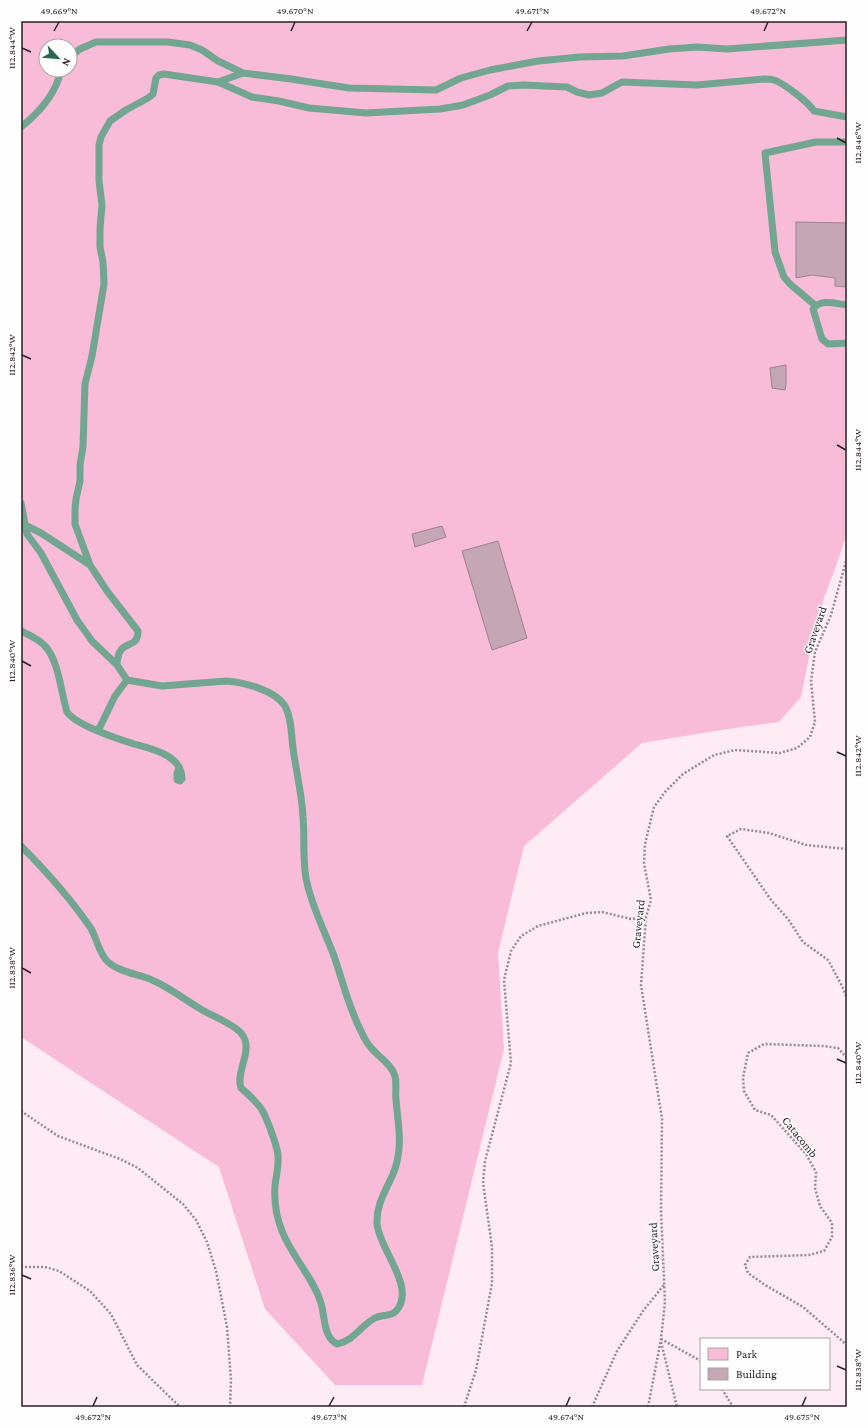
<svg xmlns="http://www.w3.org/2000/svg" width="868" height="1428" font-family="'Crimson Pro',serif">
	<rect width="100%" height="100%" fill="#feebf3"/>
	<path fill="#f8bbd8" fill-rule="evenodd" d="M21 21H847V533L834 572 825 595 815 627 801 697 779 722 728 729 642 743 524 846 498 953 504 1049 422 1385H335L265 1309 219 1167 21 1037ZM46 46H70V70H46Z"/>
	<path fill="#c5a6b4" stroke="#9e818e" d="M796 222 847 223V287L835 286V278L812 275 796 278Z
		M786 365V384L785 390 772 388 770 368Z
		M442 526 446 537 415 547 412 534Z
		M498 541 527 638 492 650 462 551Z"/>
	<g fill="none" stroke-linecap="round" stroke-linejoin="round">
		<path stroke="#98888f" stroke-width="2.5" stroke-dasharray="2 2" stroke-linecap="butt" d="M847 849 806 845 769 833 741 829 727 836 771 900 788 919 803 942 828 960 841 984 847 998
			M847 1058 838 1048 823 1046 764 1044 748 1053 743 1078 744 1091 755 1110 771 1115 806 1154 816 1172 815 1188 820 1206 832 1223V1237L824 1251 809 1255 750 1257 745 1265 748 1273 765 1285 803 1307 847 1345
			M21 1111 58 1136 120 1159 138 1168 183 1204 196 1220 207 1242 216 1271 227 1327 231 1380 230 1407
			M21 1267H45L59 1271 90 1291 111 1314 137 1365 180 1407
			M661 1339 701 1361
			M661 1342 677 1407
			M722 1389 733 1407
			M464 1407 476 1370 492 1283V1247L483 1183 485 1161 511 1063 504 980 511 951 521 936 538 926 586 913 602 912 631 919 646 917
			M592 1407 617 1351 643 1311 664 1285
			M648 1407 661 1339 665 1302 661 1211 662 1119 641 985 646 917 651 900 644 863 645 844 654 807 665 792 683 774 714 755 735 750 780 753 797 748 810 737 815 722 811 681 815 652 831 615 847 558"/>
		<path stroke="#72a690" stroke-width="7" d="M70 57 80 49 96 42H168L190 45 202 50 218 61 243 73 291 79 349 88 436 90 461 78 490 70 538 61 580 57 623 56 669 49 697 47 727 49 847 40
			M243 73 218 82 252 97 279 101 309 108 366 113 440 109 463 105 490 95 508 86 523 85 567 87 577 92 589 95 602 93 622 82 697 85 765 79C768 79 771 79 774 80 785 84 808 102 814 111L847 117
			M21 127C40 112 56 94 61 70
			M847 305C836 304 821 298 813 309L822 339 828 344 847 343
			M816 306 790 284 784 277 775 252 765 153 816 142H847
			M21 503 27 534 41 553 77 620 92 641 117 665C118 636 138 652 138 631L107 591 90 565 75 524V510L76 499 80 481V465L83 447 85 384 92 356 104 284 103 262 100 247V229L102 205 99 181V145L101 137 110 121 126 110 148 98 153 94 156 78 159 75 164 74 218 82
			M25 525 41 533 90 565
			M21 631C29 635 39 639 45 646 59 661 61 693 67 712 76 725 118 739 134 744 152 749 182 755 182 779L180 781 177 780V773L179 767
			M117 665 127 680
			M21 846C46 871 70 898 90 927 97 937 98 953 108 962 119 972 138 974 152 980 171 988 186 1001 204 1011 215 1017 233 1024 241 1033 255 1049 235 1071 241 1088 248 1094 257 1102 262 1110 266 1116 278 1148 278 1156 279 1166 276 1176 275 1186 274 1201 276 1216 282 1231 292 1257 313 1277 321 1303 325 1316 323 1337 337 1344 355 1340 360 1326 375 1318 382 1314 391 1317 396 1311 417 1288 379 1249 377 1224 376 1202 388 1188 395 1169 403 1144 398 1124 396 1100 395 1092 397 1083 395 1076 392 1066 382 1059 375 1052 370 1047 365 1041 362 1033 349 1009 343 982 334 956 325 932 313 909 307 883 302 862 305 839 303 817 302 794 296 771 293 748 291 734 292 719 285 706 275 690 243 682 226 681L162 686 127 680 115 696 98 731"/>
	</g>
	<path fill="none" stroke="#2b1f24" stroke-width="1.5" d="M54 31 59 22M291 31 295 22M527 31 532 22M764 31 768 22M22 48 31 52M837 138 846 143M22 355 31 359M837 445 846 450M22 661 31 666M837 752 846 756M22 968 31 973M837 1059 846 1063M22 1275 31 1279M837 1366 846 1370M93 1406 97 1397M329 1406 334 1397M566 1406 570 1397M802 1406 806 1397"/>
	<g text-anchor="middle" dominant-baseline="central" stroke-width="3" stroke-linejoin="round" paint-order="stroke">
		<g font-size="12" fill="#2b1f24" stroke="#fefefe">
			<text transform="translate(815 630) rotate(-71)">Graveyard</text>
			<text transform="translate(638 924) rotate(-84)">Graveyard</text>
			<text transform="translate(800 1137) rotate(51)">Catacomb</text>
			<text transform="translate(654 1247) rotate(-93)">Graveyard</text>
		</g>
	</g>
	<rect width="868" height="1428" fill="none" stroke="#fefefe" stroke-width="44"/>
	<rect x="700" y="1338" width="130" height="52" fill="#fefefe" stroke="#aaa5a7"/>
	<rect x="708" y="1348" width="20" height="12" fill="#f8bbd8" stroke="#aaa5a7"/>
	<text x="736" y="1358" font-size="12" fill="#2b1f24">Park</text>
	<rect x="708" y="1368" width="20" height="12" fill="#c5a6b4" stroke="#aaa5a7"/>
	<text x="736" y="1378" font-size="12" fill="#2b1f24">Building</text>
	<g transform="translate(58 58) rotate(116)"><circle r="19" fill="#fefefe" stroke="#aaa5a7"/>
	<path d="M0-3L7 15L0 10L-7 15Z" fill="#2a6650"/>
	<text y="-6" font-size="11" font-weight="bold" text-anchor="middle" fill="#2b1f24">N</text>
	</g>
	<rect x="22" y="22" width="824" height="1384" fill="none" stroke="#2b1f24" stroke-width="1.5"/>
	<g font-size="10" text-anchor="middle" fill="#2b1f24">
		<text x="59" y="14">49.669°N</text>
		<text x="295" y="14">49.670°N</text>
		<text x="532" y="14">49.671°N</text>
		<text x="768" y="14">49.672°N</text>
		<text transform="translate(11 48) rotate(-90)" y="4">112.844°W</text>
		<text transform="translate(857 143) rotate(-90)" y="4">112.846°W</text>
		<text transform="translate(11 355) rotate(-90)" y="4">112.842°W</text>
		<text transform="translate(857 450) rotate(-90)" y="4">112.844°W</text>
		<text transform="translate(11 661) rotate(-90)" y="4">112.840°W</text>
		<text transform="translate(857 756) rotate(-90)" y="4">112.842°W</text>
		<text transform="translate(11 968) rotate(-90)" y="4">112.838°W</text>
		<text transform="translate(857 1063) rotate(-90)" y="4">112.840°W</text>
		<text transform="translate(11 1275) rotate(-90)" y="4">112.836°W</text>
		<text transform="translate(857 1370) rotate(-90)" y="4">112.838°W</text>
		<text x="93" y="1420">49.672°N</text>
		<text x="329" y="1420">49.673°N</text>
		<text x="566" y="1420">49.674°N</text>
		<text x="802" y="1420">49.675°N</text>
	</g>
</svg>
